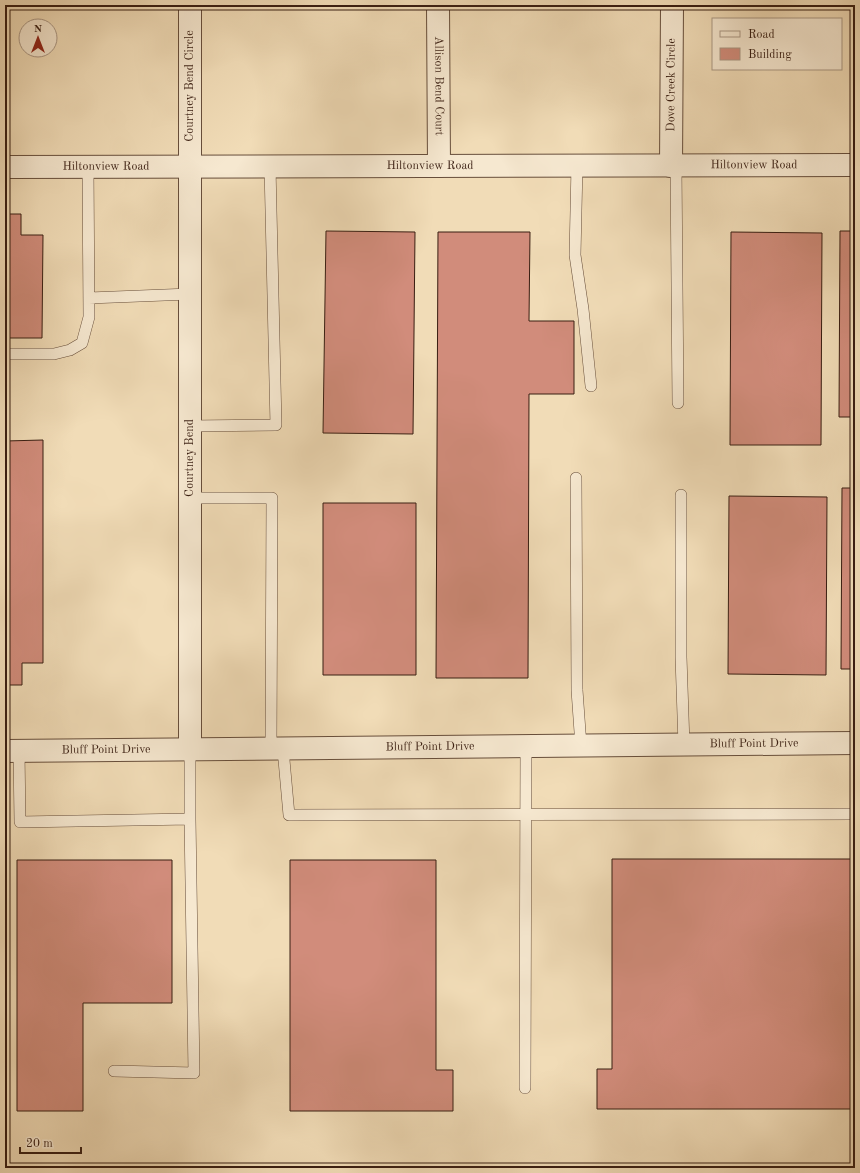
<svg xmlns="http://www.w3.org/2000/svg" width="860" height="1173" font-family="'Old Standard TT',serif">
	<rect width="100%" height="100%" fill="#f1dcb7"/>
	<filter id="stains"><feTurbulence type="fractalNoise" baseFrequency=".005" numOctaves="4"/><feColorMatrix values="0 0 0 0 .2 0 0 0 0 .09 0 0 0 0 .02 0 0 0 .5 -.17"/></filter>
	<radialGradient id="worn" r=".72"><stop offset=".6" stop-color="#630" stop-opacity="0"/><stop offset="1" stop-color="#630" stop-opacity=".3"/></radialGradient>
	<path fill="#d18c7b" stroke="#391e12" d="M5 214H21V235H43L42 338H5Z
		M326 231 415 232 413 434 323 433Z
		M840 231H855V417H839Z
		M438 232H530L529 321H574V394H529L528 678H436Z
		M731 232 822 233 821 445H730Z
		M43 440V663H22V685H5V441Z
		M842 488H855V669H841Z
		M729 496 827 497 826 675 728 674Z
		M323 503H416V675H323Z
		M612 859H855V1109H597V1069H612Z
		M17 860H172V1003H83V1111H17Z
		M290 860H436V1070H453V1111H290Z"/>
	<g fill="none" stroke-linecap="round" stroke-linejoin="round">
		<defs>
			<path id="service" d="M577 166 575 255 583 309 591 386
				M676 166 678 403
				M89 298 190 294
				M5 354H54L70 350 82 343 89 317 88 167
				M190 426 276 425 270 167
				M576 478 577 690 581 746
				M681 495V657L684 745
				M190 498H272L271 749
				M283 749 289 815 855 814
				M19 751 20 822 190 819V750
				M114 1071 194 1073 190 819
				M525 1088 526 747"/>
			<g id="minor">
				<path id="s1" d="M438 5 439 166"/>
				<path id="s2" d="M671 166 672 5"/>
				<path id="s3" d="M5 167 855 165"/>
				<path d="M190 750V5"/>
			</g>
			<g id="tertiary">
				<path id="s4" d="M5 751 855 743"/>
			</g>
		</defs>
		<use href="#service" stroke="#674e3b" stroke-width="12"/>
		<use href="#minor" stroke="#674e3b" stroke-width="24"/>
		<use href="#tertiary" stroke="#674e3b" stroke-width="24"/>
		<use href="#service" stroke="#f6e8d0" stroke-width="11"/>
		<use href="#minor" stroke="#f6e8d0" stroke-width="22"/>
		<use href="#tertiary" stroke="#f6e8d0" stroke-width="22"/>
	</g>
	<g text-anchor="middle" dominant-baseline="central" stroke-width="3" stroke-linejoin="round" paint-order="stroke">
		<g font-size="12" fill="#391e12" stroke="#f6e8d0">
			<text stroke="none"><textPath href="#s2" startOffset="81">Dove Creek Circle</textPath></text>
			<text transform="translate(190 86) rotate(-90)">Courtney Bend Circle</text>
			<text stroke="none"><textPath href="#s1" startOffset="81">Allison Bend Court</textPath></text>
			<text stroke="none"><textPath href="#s3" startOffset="749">Hiltonview Road</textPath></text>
			<text stroke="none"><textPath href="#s3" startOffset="425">Hiltonview Road</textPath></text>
			<text stroke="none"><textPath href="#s3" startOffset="101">Hiltonview Road</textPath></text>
			<text transform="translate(190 458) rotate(-90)">Courtney Bend</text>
			<text stroke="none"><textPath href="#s4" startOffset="749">Bluff Point Drive</textPath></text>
			<text stroke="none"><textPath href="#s4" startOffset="425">Bluff Point Drive</textPath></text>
			<text stroke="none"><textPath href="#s4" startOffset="101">Bluff Point Drive</textPath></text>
		</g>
	</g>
	<rect width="860" height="1173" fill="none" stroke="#f1dcb7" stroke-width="20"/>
	<rect x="6" y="6" width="848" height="1161" fill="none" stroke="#391e12" stroke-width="2"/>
	<rect x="10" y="10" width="840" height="1153" fill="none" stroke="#391e12"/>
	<rect x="712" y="18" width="130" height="52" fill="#f6e8d0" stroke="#aa9784"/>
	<rect x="720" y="31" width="20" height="6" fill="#f6e8d0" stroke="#aa9784"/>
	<text x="748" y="38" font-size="12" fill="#391e12">Road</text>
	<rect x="720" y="48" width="20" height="12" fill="#d18c7b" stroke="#aa9784"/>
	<text x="748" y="58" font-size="12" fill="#391e12">Building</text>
	<g transform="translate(38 38)"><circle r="19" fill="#f6e8d0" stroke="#aa9784"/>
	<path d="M0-3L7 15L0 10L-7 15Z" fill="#8f2418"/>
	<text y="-6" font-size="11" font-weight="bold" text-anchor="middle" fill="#391e12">N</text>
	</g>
	<path d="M20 1147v6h61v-6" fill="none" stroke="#391e12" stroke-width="2"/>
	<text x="26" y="1147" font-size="12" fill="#391e12" stroke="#f6e8d0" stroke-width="3" paint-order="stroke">20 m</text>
	<rect width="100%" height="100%" filter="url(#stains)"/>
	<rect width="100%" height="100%" fill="url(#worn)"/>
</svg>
